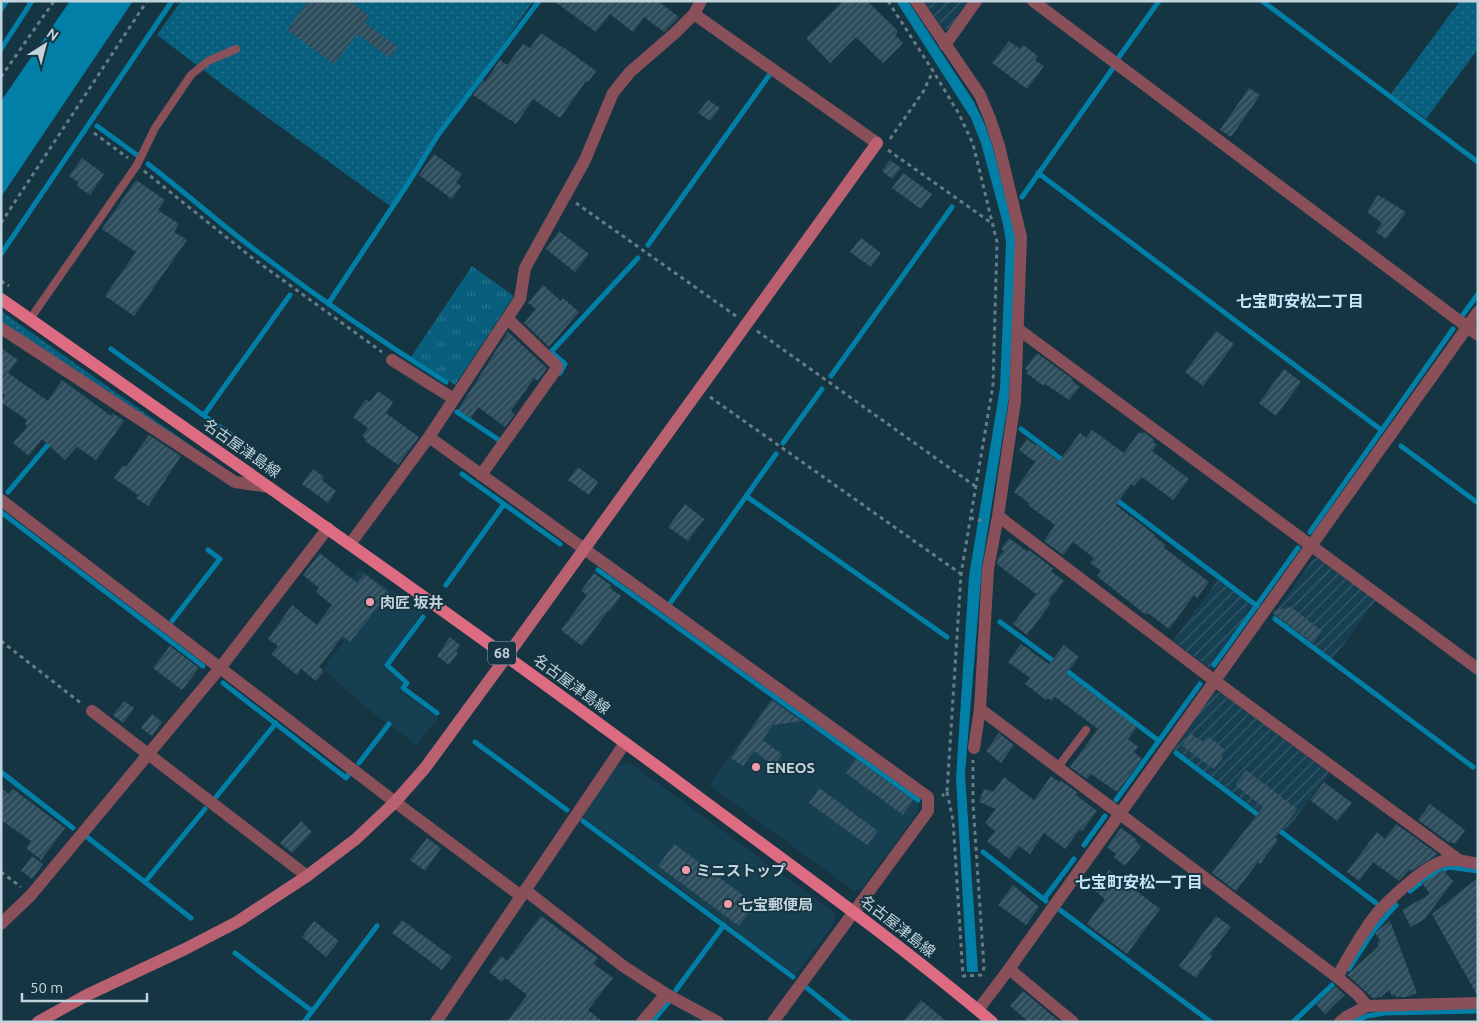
<svg xmlns="http://www.w3.org/2000/svg" width="1479" height="1023" font-family="Ubuntu,'Noto Sans JP',sans-serif">
	<defs>
		<pattern id="industrial-furrows" width="10" height="10" patternUnits="userSpaceOnUse" patternTransform="scale(1.25)"><rect width="10" height="10" fill="#163f51"/><path d="M-1 1l2-2M0 10L10 0M9 11l2-2" fill="none" stroke="#365a6a"/></pattern>
		<pattern id="grass-dots" width="8" height="8" patternUnits="userSpaceOnUse" patternTransform="scale(1.25)"><rect width="8" height="8" fill="#085e7d"/><path d="M2 2h.1M6 6h.1" fill="none" stroke="#2a748f" stroke-width="1.8" stroke-linecap="round"/></pattern>
		<pattern id="park-tufts" width="24" height="20" patternUnits="userSpaceOnUse" patternTransform="scale(1.25)"><rect width="24" height="20" fill="#085e7d"/><path d="M3 7l-1-3M5 7V3M7 7l1-3M15 17l-1-3M17 17v-4M19 17l1-3" fill="none" stroke="#2a748f"/></pattern>
		<pattern id="building-hatch" width="6" height="6" patternUnits="userSpaceOnUse" patternTransform="scale(1.25)"><rect width="6" height="6" fill="#2d4d5c"/><path d="M-1 1l2-2M0 6l6-6M5 7l2-2" fill="none" stroke="#4a6673"/></pattern>
	</defs>
	<rect width="100%" height="100%" fill="#153543"/>
	<path fill="#163f51" d="M359 569 423 611 383 666 403 683 399 690 438 718 417 745 369 710 323 669 344 641 319 621Z
		M771 699 918 802 919 810 862 888 854 891 709 785Z
		M629 762 835 913V922L796 975 582 816 615 767Z"/>
	<path fill="url(#industrial-furrows)" d="M924 1H971L951 30 943 29Z
		M1314 558H1320L1376 600 1332 660 1272 617Z
		M1218 580 1254 607 1210 668 1173 641Z
		M1213 693H1222L1329 773 1286 831 1173 749Z"/>
	<path fill="url(#grass-dots)" d="M181 1H533L390 206 239 97 157 35Z
		M1460 1H1478V49L1426 119 1391 94Z
		M1 311 224 469 223 471 1 321Z"/>
	<path fill="url(#park-tufts)" d="M472 266 514 296 455 385 411 357Z"/>
	<path fill="#027fa7" d="M70 1H133L1 197V101Z
		M896 1H908L974 102 985 125 993 148 1016 240 1009 397 982 566 965 774 978 972H967L956 778 969 576 1000 388 1006 242 1003 224 981 143 971 118Z"/>
	<g fill="none" stroke-linecap="round" stroke-linejoin="round">
		<path stroke="#027fa7" stroke-width="5" d="M1262 1 1478 162
			M1 9 7 1
			M1 49 32 1
			M1119 57 1159 1
			M97 126 137 155
			M148 164C178 187 207 212 237 236 304 288 374 337 446 382
			M1038 173 1380 429
			M1022 197 1113 68
			M648 245 770 74
			M1 254 172 1
			M328 304 411 179 438 135 539 1
			M1462 316 1478 294
			M111 349 255 452
			M560 373 565 364 551 352 638 258
			M831 376 952 207
			M457 412 499 440
			M204 415 290 295
			M1021 429 1065 462
			M783 443 822 389
			M1401 446 1478 503
			M462 474 560 544
			M8 492 52 440
			M746 496 947 637
			M1114 498 1257 606
			M1 512 203 666
			M1310 532 1453 329
			M598 570 918 800
			M446 585 504 504
			M671 602 776 454
			M423 617 387 665 407 683 403 688 437 713
			M1275 619 1473 767
			M172 621 220 559 208 550
			M1000 622 1056 663
			M1214 665 1298 548
			M1063 668 1159 741
			M223 683 346 778 349 774
			M475 742 567 810
			M1176 753 1261 817
			M359 763 389 724
			M1 772 73 828
			M216 797 276 723
			M1116 800 1200 684
			M583 821 793 977
			M1276 828 1376 903
			M87 837 191 918
			M1084 845 1105 816
			M983 852 1046 901
			M145 882 205 809
			M1410 891 1428 877 1449 867 1478 871
			M1044 899 1074 859
			M1060 910 1211 1022
			M235 953 312 1011
			M1349 969 1374 930 1396 905
			M807 988 849 1022
			M676 990 724 925
			M304 1022 377 926
			M652 1022 668 1003
			M1293 1022 1332 985
			M1353 1022 1367 1016 1385 1013 1478 1011"/>
	</g>
	<path fill="url(#building-hatch)" d="M308 1H350L370 16 365 23 398 47 390 58 357 34 334 64 287 30Z
		M554 1H658L679 17 664 32 644 17 633 32 610 14 596 32Z
		M843 1H867L898 31 895 35 903 43 883 63 856 37 830 63 806 38Z
		M541 33 563 48V47L596 71 588 82 586 81 560 118 533 99 516 124 473 95 483 80 485 82 500 60 507 65 523 44 530 48Z
		M1009 41 1020 49 1023 45 1038 56 1035 60 1044 66 1027 89 992 63Z
		M1249 88 1260 95 1231 137 1220 130Z
		M708 100 720 108 710 121 698 113Z
		M434 154 462 174 456 182 461 186 452 199 419 175Z
		M82 158 104 174 90 195 77 186 79 183 69 176Z
		M890 160 901 168 892 179 882 171Z
		M903 173 932 194 921 209 892 188Z
		M136 180 165 200 158 210 179 224 174 232 187 240 134 316 105 296 136 252 102 229Z
		M1378 195 1406 212 1386 239 1376 232 1382 223 1367 212Z
		M559 231 589 254 575 272 546 249Z
		M861 238 881 253 871 267 850 252Z
		M543 285 561 301 563 298 579 312 549 347 524 323 536 309 528 303Z
		M1216 331 1234 344 1203 386 1185 372Z
		M508 332 547 368 538 381 534 378 511 411 515 414 505 427 478 407 471 418 458 410Z
		M1 348 18 360 8 373 48 401 62 380 111 416 113 413 124 421 96 460 77 447 65 460 42 439 29 456 13 443 28 426 25 424 27 420 1 402 5 395 1 392Z
		M1037 353 1073 379 1072 381 1080 387 1069 400 1045 384 1044 386 1026 373 1028 371 1025 369Z
		M1284 369 1301 382 1276 416 1259 403Z
		M378 391 393 402 386 413 419 437 398 465 365 441 366 439 362 436 368 428 353 417 366 399 370 402Z
		M1092 430 1124 453 1139 432 1142 434 1144 432 1154 440 1153 442 1157 445 1152 451 1189 479 1173 500 1142 477 1134 486 1131 484 1116 505 1155 535 1154 536 1165 545 1163 547 1209 582 1197 598 1194 595 1169 629 1148 613 1146 615 1097 576 1101 571 1090 563 1094 558 1073 542 1063 555 1044 541 1055 525 1028 505 1029 503 1014 492 1035 462 1019 450 1027 439 1035 445 1036 444 1059 461 1080 433 1086 438Z
		M149 435 181 456 148 506 136 498 138 495 114 478 123 465 126 467Z
		M578 467 598 482 589 495 568 480Z
		M313 469 324 477 322 480 336 491 328 503 302 484Z
		M685 504 704 519 688 541 668 527Z
		M1009 538 1028 552 1029 550 1053 568 1051 571 1064 581 1048 601 1051 603 1027 635 1013 624 1036 594 997 564 998 558 1004 551 1001 549Z
		M320 553 357 583 365 574 389 593 350 642 343 636 319 667 324 671 316 681 301 669 297 675 271 654 278 646 268 639 292 605 317 625 332 605 316 592 319 588 303 575Z
		M594 573 612 586 610 588 621 596 609 612 608 611 582 646 561 630 587 595 581 591Z
		M1291 607 1322 631 1313 643 1273 613 1275 610Z
		M450 637 460 645 456 651 458 653 449 665 437 656Z
		M1021 644 1049 664 1064 645 1079 657 1066 674 1137 727 1128 739 1138 747 1134 752 1142 759 1117 792 1091 774 1087 779 1070 767 1098 729 1055 697 1052 701 1048 698 1046 700 1025 684 1030 678 1008 662Z
		M170 646 199 668 182 690 153 668Z
		M772 700 802 721 773 725 762 740 782 754 774 766 754 751 743 766 731 758Z
		M124 701 134 708 123 723 113 715Z
		M152 714 162 722 152 736 141 728Z
		M999 733 1014 745 1001 763 986 751Z
		M1191 734 1203 742 1208 736 1224 749 1220 755 1223 757 1214 769 1182 746Z
		M856 759 913 800 903 815 846 773Z
		M1246 770 1297 809 1275 838 1278 840 1260 864 1258 862 1236 891 1212 873 1263 807 1235 785Z
		M1051 776 1059 782 1060 780 1077 792 1076 795 1097 811 1082 831 1080 829 1065 849 1044 833 1030 854 1019 846 1009 859 987 841 995 831 985 823 996 809 979 802 984 789 993 792 1004 777 1034 800Z
		M1324 782 1352 803 1337 821 1310 800Z
		M1 788 9 794 13 789 65 828 41 860 26 848 31 841 1 820Z
		M819 788 878 831 867 845 809 803Z
		M1430 804 1465 830 1455 844 1451 842 1450 843 1418 820Z
		M301 821 312 832 292 853 280 843Z
		M1396 824 1438 854 1412 871 1410 869 1399 881 1373 862 1359 881 1347 872 1377 832 1385 839Z
		M1121 828 1136 839 1135 841 1141 846 1125 866 1114 857 1116 854 1107 847Z
		M427 838 441 848 425 871 410 860Z
		M674 844 755 904 739 926 658 866Z
		M32 856 43 864 32 879 21 871Z
		M1109 870 1160 909 1127 954 1087 924 1105 899 1094 890Z
		M1443 870 1453 881 1425 919 1411 927 1402 910 1430 894 1422 883Z
		M1478 878V995H1477L1432 914Z
		M1013 885 1039 907 1026 925 998 905Z
		M541 916 598 958 594 964 613 978 588 1010 603 1022H507L527 995 505 978 502 982 489 972 501 956 507 961Z
		M1216 916 1231 927 1210 954 1212 956 1196 978 1179 966Z
		M402 920 452 957 442 970 392 933Z
		M314 921 339 941 326 957 302 937Z
		M1390 921 1417 993 1406 997H1396L1395 995 1392 996 1389 990 1381 997 1373 998 1347 975 1379 946 1377 943 1380 940 1375 933Z
		M1335 986 1345 995 1325 1014 1316 1004Z
		M1023 991 1060 1022H1029L1010 1006Z
		M921 1000 947 1022H903Z"/>
	<g fill="none" stroke-linecap="round" stroke-linejoin="round">
		<path stroke="#647d89" stroke-width="3" stroke-dasharray="4 4" stroke-linecap="butt" d="M888 1 933 71 959 114 973 144 997 242 993 385 961 574 947 792 942 796
			M1 77 54 1
			M94 133 128 158
			M890 139 923 92 933 71
			M888 150 993 224
			M144 171 251 257 382 352
			M576 203 736 316
			M1 223 147 1
			M1 281 9 286
			M757 331 975 486
			M710 397 961 574
			M970 518 984 521
			M1 641 82 704
			M947 792 953 820 963 976 981 975 984 968 973 803V760
			M1 872 21 887"/>
		<path stroke="#89505a" stroke-width="8" d="M30 319 137 165 155 128 191 75 208 61 236 49
			M1057 768 1086 730"/>
		<path stroke="#89505a" stroke-width="12" d="M916 1 980 95 990 119 999 146 1021 237 1015 401 998 516 988 569 980 709 1337 977 1358 995 1367 1006
			M1033 1 1478 335
			M694 14 877 143
			M945 45 976 1
			M1 328 235 482 269 487
			M1018 329 1478 669
			M392 360 454 399
			M429 437 928 797V811L773 1022
			M481 475 557 368V366L508 319
			M1 500 395 802 521 896
			M998 516 1215 681 1459 860 1478 864
			M350 544 429 437 520 299 525 268 585 160 613 93 630 72 675 33 694 14 701 1
			M92 711 307 876
			M974 748 980 709
			M525 890 623 966 666 994 718 1022
			M1 924 31 895 220 668 328 528
			M1009 969 1073 1022
			M1337 977C1350 955 1362 931 1379 911 1392 897 1428 863 1447 860 1451 860 1455 860 1459 860
			M978 1010 1009 969 1478 312
			M436 1022 625 743
			M642 1022 666 994
			M1340 1022 1346 1017 1367 1006 1478 1003"/>
		<path stroke="#b96071" stroke-width="12" d="M38 1022 87 995 185 949 237 922 307 876 356 839 395 802 425 768 507 656 877 143"/>
		<path stroke="#dd6b82" stroke-width="12" d="M1 299C233 462 466 624 693 793 794 868 896 941 992 1022"/>
	</g>
	<g fill="#f39aa9" stroke="#153543" stroke-width="2">
		<circle cx="370" cy="602" r="5"/>
		<circle cx="756" cy="767" r="5"/>
		<circle cx="686" cy="870" r="5"/>
		<circle cx="728" cy="904" r="5"/>
	</g>
	<g text-anchor="middle" dominant-baseline="central" stroke-width="4" stroke-linejoin="round" paint-order="stroke">
		<rect fill="#153543" stroke="#8fa4af" stroke-width="1" x="488" y="641.5" width="28" height="23" rx="4"/>
		<g font-size="14" font-weight="bold" fill="#c3d4dd">
			<text x="502" y="653">68</text>
		</g>
		<g font-size="15" fill="#c3d4dd" stroke="#153543">
			<text transform="translate(242 448) rotate(35)">名古屋津島線</text>
			<text transform="translate(572 684) rotate(36)">名古屋津島線</text>
			<text transform="translate(898 926) rotate(38)">名古屋津島線</text>
		</g>
		<g font-size="15" font-weight="bold" fill="#c3d4dd" stroke="#153543" text-anchor="start">
			<text x="380" y="602">肉匠 坂井</text>
			<text x="766" y="767">ENEOS</text>
			<text x="696" y="870">ミニストップ</text>
			<text x="738" y="904">七宝郵便局</text>
		</g>
		<g font-size="16" font-weight="bold" fill="#c4e8fa" stroke="#153543">
			<text x="1300" y="301">七宝町安松二丁目</text>
			<text x="1139" y="882">七宝町安松一丁目</text>
		</g>
	</g>
	<rect width="1479" height="1023" fill="none" stroke="#c3d4dd" stroke-width="5"/>
	<g transform="translate(45 45) rotate(36)" stroke="#153543" stroke-width="4" paint-order="stroke">
	<path d="M0-4L9 19L0 12L-9 19Z" fill="#c3d4dd"/>
	<text y="-8" font-size="14" font-weight="bold" text-anchor="middle" fill="#c3d4dd">N</text>
	</g>
	<path d="M22 993v8h125v-8" fill="none" stroke="#c3d4dd" stroke-width="2.5"/>
	<text x="30" y="993" font-size="15" fill="#c3d4dd" stroke="#153543" stroke-width="4" paint-order="stroke">50 m</text>
</svg>
